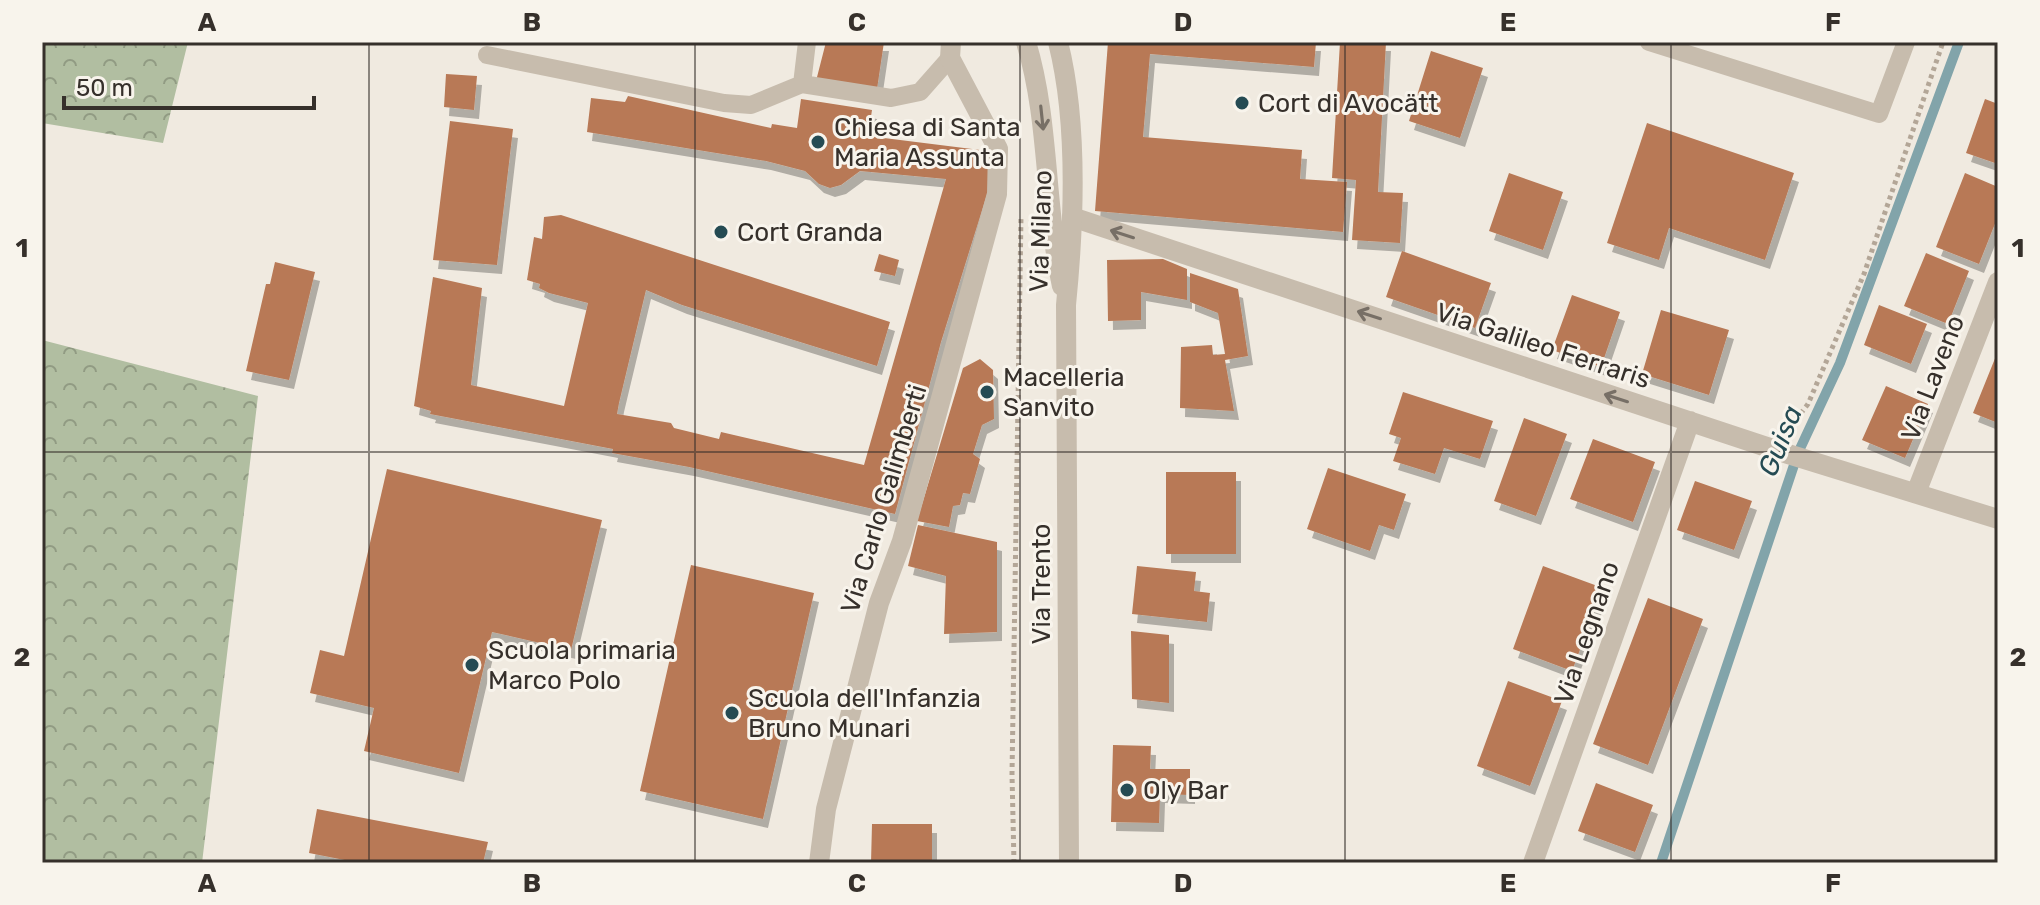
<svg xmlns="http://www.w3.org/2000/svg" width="2040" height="905" font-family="Rubik,sans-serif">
	<defs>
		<pattern id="forest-crowns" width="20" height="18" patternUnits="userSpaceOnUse" patternTransform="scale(2)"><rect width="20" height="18" fill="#b1bea1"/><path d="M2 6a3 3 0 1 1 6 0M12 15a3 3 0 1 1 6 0" fill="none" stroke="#919b83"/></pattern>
		<filter id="shadow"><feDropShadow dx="5" dy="9" stdDeviation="0" flood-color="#0004"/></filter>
	</defs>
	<rect width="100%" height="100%" fill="#f0eae0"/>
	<path fill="url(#forest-crowns)" d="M42 42H188L163 143 42 123Z
		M42 340 258 396 202 863H42Z"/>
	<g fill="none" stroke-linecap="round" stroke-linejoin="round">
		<path stroke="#82a4aa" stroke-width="10" d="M1661 863 1798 453 1840 363 1959 42"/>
	</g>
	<path fill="#b87956" filter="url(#shadow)" d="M826 42H884L877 89 816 81Z
		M1108 42H1316L1314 67 1150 54 1143 137 1302 150 1300 179 1347 182 1343 232 1095 211Z
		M1340 42H1386L1378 192 1403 193 1400 243 1352 240 1356 180 1332 178Z
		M1431 51 1483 68 1460 138 1409 121Z
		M446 74 477 76 474 110 444 107Z
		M628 96 771 128 772 124 797 128 801 99 872 110 868 136 996 152 988 191 941 342 895 514 689 467 612 453 613 449 430 414 431 411 414 406 433 277 482 288 471 385 564 406 588 303 549 293 539 288 540 284 527 280 534 237 542 239 544 217 561 215 890 322 877 366 682 305 646 290 619 403 617 414 671 423 674 428 719 439 721 432 864 465 946 179 860 171 841 185 830 188 819 184 805 171 766 161 587 132 591 98 625 102Z
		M1985 99 1998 104V164L1966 153Z
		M450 121 513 129 497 265 433 260Z
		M1647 123 1794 173 1765 260 1669 228 1659 260 1607 243Z
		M1509 173 1563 192 1543 250 1489 231Z
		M1965 173 1998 187V216L1979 264 1936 247Z
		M1402 251 1491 283 1475 328 1386 297Z
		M1926 253 1969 271 1948 324 1904 306Z
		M879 254 899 260 895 276 874 271Z
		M1163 259 1187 269V300L1141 292V320L1108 321 1107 260Z
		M275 262 315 272 289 380 246 371 266 284H270Z
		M1190 273 1238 289 1248 356 1225 360 1234 411 1180 408 1181 347 1212 345 1213 355 1225 354 1218 313 1190 302Z
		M1572 295 1620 312 1601 367 1552 350Z
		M1879 305 1927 324 1911 364 1864 345Z
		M1661 310 1729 330 1709 395 1642 374Z
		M1998 351V423L1973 413Z
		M980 359 993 370 994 419 982 425 973 454 980 459 970 494 963 493 960 505 953 506 949 527 917 521 963 368Z
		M1886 386 1928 404 1905 458 1862 440Z
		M1403 392 1493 421 1480 459 1444 448 1435 474 1393 461 1401 438 1389 434Z
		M1524 418 1567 434 1536 516 1494 501Z
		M1593 439 1655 462 1633 522 1570 499Z
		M1328 468 1406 494 1394 530 1379 525 1370 551 1307 529Z
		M387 469 602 520 571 650 492 632 459 773 364 751 374 708 310 693 320 650 344 656Z
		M1166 472H1236V554H1166Z
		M1695 481 1752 501 1734 550 1677 530Z
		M918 525 997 542V632L944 634 946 576 908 566Z
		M691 565 814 593 763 819 640 791Z
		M1137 566 1196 572 1194 591 1210 593 1207 622 1132 614Z
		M1543 566 1603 588 1572 671 1513 649Z
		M1648 598 1703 619 1648 765 1593 744Z
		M1131 631 1169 635V703L1132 699Z
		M1508 681 1562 701 1530 786 1477 766Z
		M1113 745 1151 746 1150 769H1190V795L1160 794 1159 823 1111 822Z
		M1596 783 1653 805 1635 852 1578 831Z
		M317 809 488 842 483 863H360L309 853Z
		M872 824H932V863H871Z"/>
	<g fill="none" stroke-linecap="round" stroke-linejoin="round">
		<path stroke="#b3a697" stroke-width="5" stroke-dasharray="4 4" stroke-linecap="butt" d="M1791 426 1808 404 1864 274 1943 42
			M1014 863 1012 774 1021 216"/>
		<path stroke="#c7bcad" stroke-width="18" d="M807 42 802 84 891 98 920 92 950 58
			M1649 42 1879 114 1906 42
			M487 55 724 103 751 105 802 84"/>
		<path stroke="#c7bcad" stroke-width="20" d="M1072 217 1788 454 1998 519
			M1916 493 1998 282
			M819 863 826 809 879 603 902 541 997 194 998 149 950 58 951 42
			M1533 863 1690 421"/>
		<path stroke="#c7bcad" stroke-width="20" d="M1026 42C1050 121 1044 205 1062 286
			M1058 42C1078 121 1074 225 1066 305L1069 863"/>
	</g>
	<defs><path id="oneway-shaft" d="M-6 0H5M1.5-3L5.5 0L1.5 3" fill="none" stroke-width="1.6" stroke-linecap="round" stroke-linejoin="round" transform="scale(2)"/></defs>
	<g stroke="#776f66">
		<use href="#oneway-shaft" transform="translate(1042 118) rotate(84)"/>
		<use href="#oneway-shaft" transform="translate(1122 234) rotate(-162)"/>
		<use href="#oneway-shaft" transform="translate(1369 315) rotate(-162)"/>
		<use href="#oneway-shaft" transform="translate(1616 398) rotate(-162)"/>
	</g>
	<path fill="none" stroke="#36302b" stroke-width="2" stroke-opacity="0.55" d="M369 42V863M695 42V863M1020 42V863M1345 42V863M1671 42V863M42 452H1998"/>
	<g fill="#254b53" stroke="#f8f4ec" stroke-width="3">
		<circle cx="1242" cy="103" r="8"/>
		<circle cx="818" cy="142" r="8"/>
		<circle cx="721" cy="232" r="8"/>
		<circle cx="987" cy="392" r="8"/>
		<circle cx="472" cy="665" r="8"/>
		<circle cx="732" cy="713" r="8"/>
		<circle cx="1127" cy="790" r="8"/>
	</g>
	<g text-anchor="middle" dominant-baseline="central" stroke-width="6" stroke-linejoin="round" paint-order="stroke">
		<g font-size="26" fill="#36302b" stroke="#f8f4ec" text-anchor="start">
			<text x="1258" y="103">Cort di Avocätt</text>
			<text x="834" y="127">Chiesa di Santa<tspan x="834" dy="30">Maria Assunta</tspan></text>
			<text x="737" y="232">Cort Granda</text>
			<text x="1003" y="377">Macelleria<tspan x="1003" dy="30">Sanvito</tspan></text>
			<text x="488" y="650">Scuola primaria<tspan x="488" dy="30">Marco Polo</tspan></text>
			<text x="748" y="698">Scuola dell'Infanzia<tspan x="748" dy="30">Bruno Munari</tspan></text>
			<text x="1143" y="790">Oly Bar</text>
		</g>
		<g font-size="26" fill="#36302b" stroke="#f8f4ec">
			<text transform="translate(1041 231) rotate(-88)">Via Milano</text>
			<text transform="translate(1543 346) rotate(18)">Via Galileo Ferraris</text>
			<text transform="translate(1933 378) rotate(-69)">Via Laveno</text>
			<text transform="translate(884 499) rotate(-73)">Via Carlo Galimberti</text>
			<text transform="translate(1041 584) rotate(-90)">Via Trento</text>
			<text transform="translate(1587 633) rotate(-71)">Via Legnano</text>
		</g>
		<g font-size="28" font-style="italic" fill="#254b53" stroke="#f8f4ec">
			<text transform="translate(1780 441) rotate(-68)">Guisa</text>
		</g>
	</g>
	<rect width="2040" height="905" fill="none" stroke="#f8f4ec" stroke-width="88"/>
	<path d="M64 96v12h250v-12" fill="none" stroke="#36302b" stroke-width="4"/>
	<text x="76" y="96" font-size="24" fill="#36302b" stroke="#f8f4ec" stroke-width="6" paint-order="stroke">50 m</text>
	<rect x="44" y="44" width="1952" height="817" fill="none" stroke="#36302b" stroke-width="3"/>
	<g font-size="26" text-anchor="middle" font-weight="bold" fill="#36302b">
		<text x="207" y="31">A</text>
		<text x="532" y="31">B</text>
		<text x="857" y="31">C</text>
		<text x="1183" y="31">D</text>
		<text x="1508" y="31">E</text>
		<text x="1833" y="31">F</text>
		<text x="22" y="257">1</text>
		<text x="2018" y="257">1</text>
		<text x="22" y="666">2</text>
		<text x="2018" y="666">2</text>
		<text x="207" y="892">A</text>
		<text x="532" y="892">B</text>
		<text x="857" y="892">C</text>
		<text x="1183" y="892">D</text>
		<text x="1508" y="892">E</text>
		<text x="1833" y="892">F</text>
	</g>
</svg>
